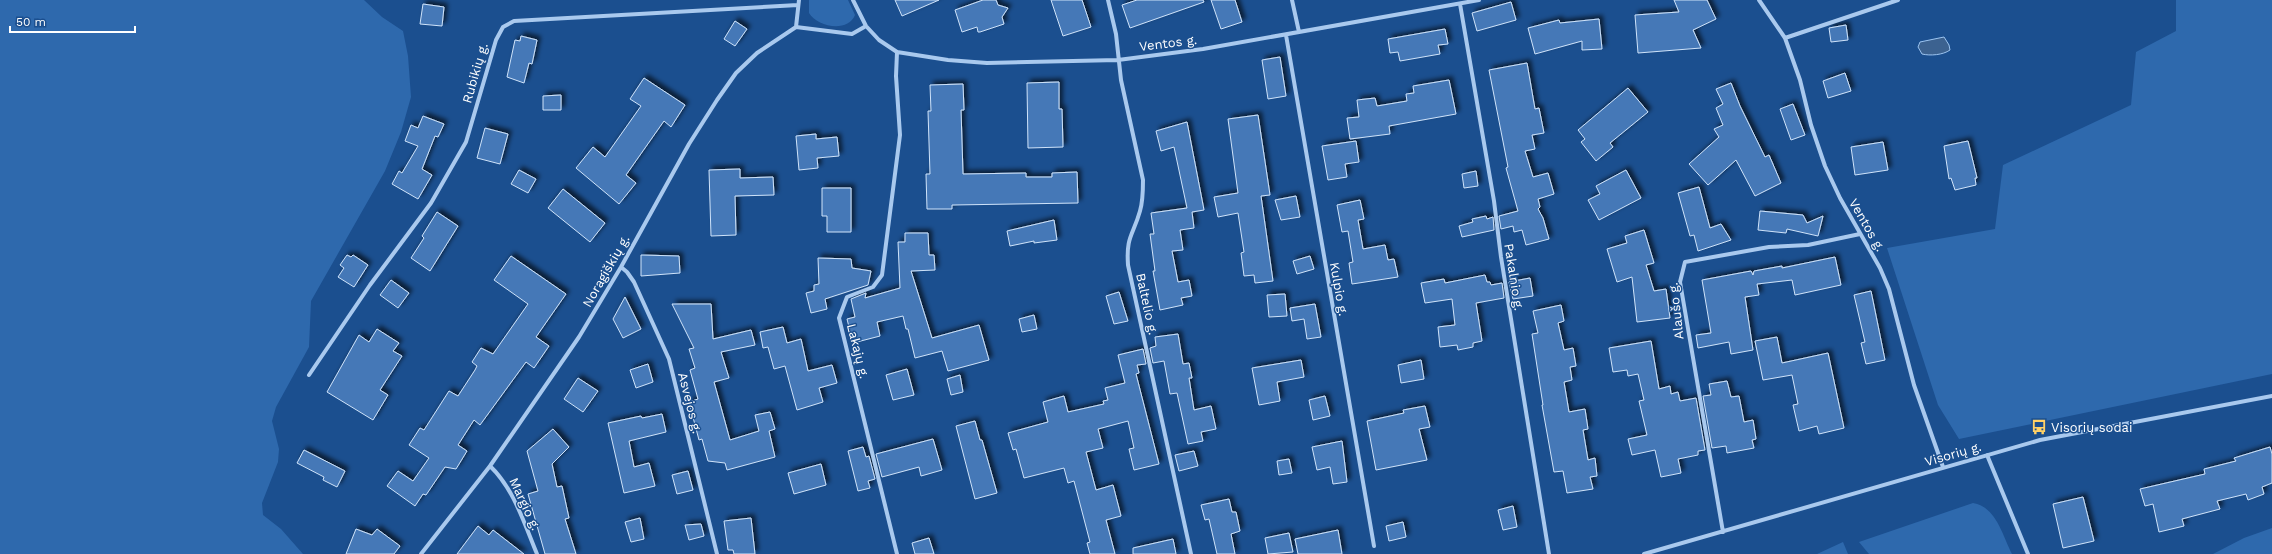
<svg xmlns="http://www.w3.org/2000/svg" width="2272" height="554" font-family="'Work Sans',sans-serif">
	<defs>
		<filter id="shadow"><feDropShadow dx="3.5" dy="-3.5" stdDeviation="2" flood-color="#0009"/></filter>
	</defs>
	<rect width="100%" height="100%" fill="#1b4f8f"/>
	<path fill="#2e69ad" d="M0 0H364L382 17 403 31 408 56 411 97 401 132 385 171 311 301 309 347 276 407 272 421 279 449 278 462 262 503 263 515 281 529 303 554H0Z
		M809 0H848L855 15C848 33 817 27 809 13Z
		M2176 0H2272V374L1959 439 1938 405 1887 248 1995 229 2003 165 2131 105 2136 52 2176 31Z
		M1973 503C1996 507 2002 534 2012 554H1869L1859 542Z
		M2272 528V554H2213L2244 538Z
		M1843 542 1848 554H1817Z"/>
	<path fill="#3c6290" stroke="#9cc4f0" d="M1944 37 1949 45 1950 50C1943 55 1930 56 1922 54L1918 47 1920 42Z"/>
	<path fill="#4478b7" stroke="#cfe3fa" filter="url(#shadow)" d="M895 0H939L902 16Z
		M983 0H996L998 5 1008 8 1002 17 1004 24 980 32H978L977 27 962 32 955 10Z
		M1051 0H1082L1091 27 1063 36Z
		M1137 0H1203L1204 2 1130 28 1122 5Z
		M1211 0H1235L1242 22 1221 29Z
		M1674 0H1707L1716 19 1693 30 1701 48 1638 53 1635 15 1679 12Z
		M1511 2 1516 20 1477 31 1472 13Z
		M423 4 444 7 442 26 420 24Z
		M1599 19 1602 49 1582 50V41L1535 54 1528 28 1559 20 1560 23Z
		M735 21 747 29 735 46 724 39Z
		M1846 25 1848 40 1831 42 1829 28Z
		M1445 29 1448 44 1438 45 1440 54 1400 61 1398 52 1390 53 1388 39Z
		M521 36 537 40 532 64 529 63 524 83 507 77 515 40 520 41Z
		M1280 57 1286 96 1268 99 1262 60Z
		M1527 63 1535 109 1539 108 1544 133 1532 135 1535 149 1525 151 1533 177 1548 173 1554 194 1538 199 1540 207 1538 209 1543 218 1549 239 1526 245 1522 230 1514 232 1513 226 1501 229 1499 216 1518 211 1506 168 1508 167 1489 70Z
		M1845 73 1851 91 1828 98 1823 81Z
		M644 78 685 105 671 127 664 121 626 175 636 183 619 204 576 168 593 147 605 157 641 106 630 99Z
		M1449 80 1456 114 1389 126 1390 134 1350 139 1347 118 1359 117 1357 100 1375 98 1377 106 1407 101 1406 94 1414 93 1413 86Z
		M1059 82V109H1062L1063 147 1028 148 1027 83Z
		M1731 83 1740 106 1765 157 1769 155 1781 183 1755 196 1736 160 1708 185 1689 164 1719 137 1714 129 1723 125 1716 108 1723 104 1716 89Z
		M963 84 964 110H961L963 174 1026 173V177H1052V173L1077 172 1078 203 952 205V209H927L926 174H930L928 111H931L930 85Z
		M1628 88 1648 112 1610 143 1613 147 1596 161 1581 142 1585 139 1578 130Z
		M561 95V110H543V96Z
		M1793 104 1805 135 1791 140 1780 109Z
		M1258 115 1270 195 1261 196 1273 281 1255 283 1254 275 1244 276 1241 253 1244 252 1238 213 1218 217 1214 197 1238 193 1228 119Z
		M423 116 444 124 438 137 435 136 422 169 432 175 418 199 392 184 399 171 402 173 418 146 405 141 411 125 418 128Z
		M1187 122 1204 210 1192 212 1194 228 1180 230 1183 250 1172 251 1178 282 1189 280 1192 296 1181 298 1183 305 1160 310 1153 271H1155L1150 234H1154L1151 213 1187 208 1174 147 1161 151 1156 131Z
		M485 128 508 134 500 164 477 158Z
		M816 134V139L837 137 839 156 817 158 818 168 799 170 796 136Z
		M1356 141 1359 162 1345 164 1347 177 1328 180 1322 146Z
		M1968 141 1977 178H1975L1976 185 1955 190 1951 178 1949 179 1944 146Z
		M1883 142 1888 170 1855 175 1851 147Z
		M740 169V178L773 177 774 195 735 196 736 235 711 236 709 170Z
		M519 170 536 179 528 193 511 184Z
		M1626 170 1641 198 1599 220 1588 200 1600 194 1596 186Z
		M1476 171 1478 186 1464 188 1462 174Z
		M1699 187 1710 228 1721 224 1731 240 1698 251 1694 235 1690 236 1678 193Z
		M822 188H851V232H827V216H822Z
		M563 189 605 223 590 242 548 208Z
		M1296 196 1300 217 1281 220 1275 200Z
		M1360 200 1364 219 1358 220 1363 249 1385 245 1388 260 1394 259 1398 277 1352 284 1349 263 1353 262 1348 231 1342 232 1337 205Z
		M1760 211 1803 215 1807 223 1823 216 1818 236 1787 229 1786 233 1758 230Z
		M437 212 458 226 430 271 411 258 424 238 422 236Z
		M1486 216 1487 219 1493 217 1494 230 1462 237 1459 226 1473 222 1472 219Z
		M1054 220 1057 240 1034 243V241L1010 246 1007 231Z
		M1644 230 1654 263 1646 265 1654 291 1666 289 1670 318 1637 322 1632 277 1617 282 1607 249 1627 243 1625 236Z
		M905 233H928L929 255H934L935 270 911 271 932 338 979 325 989 360 948 371 942 351 915 358 908 329H906L903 316 877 322 880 336 853 343 847 319 855 317 851 299 866 293 865 298 900 288 898 242H905Z
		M347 255 351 257 353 255 368 265 354 287 338 277 344 268 340 265Z
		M641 255 679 256 680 273 641 276Z
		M511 256 566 294 536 337 549 346 534 368 526 362 480 425 474 420 458 445 467 451 456 469 445 467 426 495 423 494 415 506 387 486 398 471 413 481 429 458 409 445 420 428 424 430 449 391 458 396 475 370 477 366 472 362 481 348 493 354 528 304 494 280Z
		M1310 256 1314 269 1297 274 1293 261Z
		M1835 257 1841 285 1795 295 1792 280 1757 284 1759 295 1745 297 1753 350 1731 354 1729 342 1698 348 1696 335 1711 333 1702 280 1751 271 1753 275 1754 271 1782 266V268Z
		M818 258 851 259 852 268 871 271 868 285 825 299 827 309 811 313 806 293 814 291V285L819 284Z
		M1485 275 1487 282H1490L1491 285 1502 283 1504 298 1476 303 1482 341 1473 343V347L1458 350 1457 345 1440 347 1438 327 1455 325 1452 299 1425 303 1421 283 1444 279 1445 283Z
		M1530 278 1533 296 1513 299 1509 282Z
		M391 280 409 293 398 308 380 295Z
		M1871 291 1885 360 1866 364 1861 343 1865 342 1854 295Z
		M1119 292 1128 321 1114 324 1106 296Z
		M1285 294 1287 316 1269 317 1267 295Z
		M625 297 641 329 623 338 613 319Z
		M672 304H711L713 339 751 330 755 345 721 352 729 378 714 382 730 440 759 431 755 415 770 412 775 429 769 431 775 457 727 470 725 463 708 461 702 439 699 440 689 402 698 399 690 370 695 368 689 349 694 348Z
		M1315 304 1321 337 1307 339 1304 319 1292 321 1290 308Z
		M1561 305 1564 321 1558 323 1564 350 1573 348 1576 366 1570 367 1572 380 1564 382 1569 412 1585 409 1588 429 1583 430 1588 460 1595 458 1597 476 1590 477 1593 489 1567 493 1563 471 1554 472 1542 405H1543L1532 334 1538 333 1533 311Z
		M1034 315 1037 329 1022 332 1019 319Z
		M783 327 787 343 801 339 808 371 832 365 837 383 819 388 823 402 797 410 785 366 774 369 768 347 763 348 760 332Z
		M377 329 399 343 393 351 402 356 380 390 388 395 373 420 327 392 359 335 369 342Z
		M1178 334 1183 364 1189 363 1192 378H1189L1194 410 1211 406 1216 429 1201 432 1203 441 1188 444 1177 393 1170 394 1164 361 1153 363 1150 348 1156 346 1155 337Z
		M1777 337 1782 363 1828 353 1844 428 1819 434 1817 426 1799 431 1793 405 1798 404 1792 375 1763 380 1755 341Z
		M1651 341 1659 389 1670 386 1671 394 1678 392 1680 401 1696 398 1705 450 1698 451V455L1678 459 1681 473 1661 477 1655 450 1632 455 1628 439 1647 435 1639 401 1644 400 1638 374 1628 376 1627 370 1613 372 1609 348Z
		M1143 349 1146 364 1137 365 1139 373 1136 374 1159 464 1134 470 1129 449 1134 448 1128 421 1098 429 1103 448 1086 452 1096 490 1113 485 1121 516 1106 520 1115 554H1090L1087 543 1090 542 1074 481 1068 483 1064 468 1024 478 1016 449 1013 450 1008 433 1048 422 1043 402 1064 396 1068 412 1104 404 1103 401 1108 400 1105 388 1125 383 1118 355Z
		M1301 360 1304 377 1277 382 1280 401 1259 405 1252 368Z
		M1421 360 1424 379 1401 383 1398 365Z
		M648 364 653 382 636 388 630 370Z
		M907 369 914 395 893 400 886 375Z
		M960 375 963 392 951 395 947 379Z
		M578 378 598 391 583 412 564 399Z
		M1727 381 1731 397 1739 396 1744 422 1753 420 1756 439 1752 440 1754 448 1727 453 1726 446 1712 448 1703 396 1711 395 1709 384Z
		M1325 396 1330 416 1313 420 1309 400Z
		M1425 406 1430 427 1419 429 1427 460 1376 470 1367 421 1404 413 1403 410Z
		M662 414 666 432 629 441 634 467 649 463 655 486 624 493 608 423 641 416 642 418Z
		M975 421 980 440H982L997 493 975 499 956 426Z
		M553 429 569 447 552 464 557 487 562 486 569 518 565 519 576 554H545L528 494 538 491 527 451Z
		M933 439 942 470 921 476 919 467 882 477 876 454Z
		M1342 441 1347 482 1333 484 1330 467 1317 470 1312 447Z
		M863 447 866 457 869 456 875 479 868 481 870 488 858 491 848 451Z
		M2270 447 2272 454V483L2262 487 2264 494 2248 500 2246 494 2217 501 2220 509 2182 519 2184 526 2159 532 2153 504 2145 506 2140 489 2205 474 2204 469 2236 461 2234 458Z
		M304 450 345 471 337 487 323 480 324 477 297 463Z
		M1194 451 1198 466 1179 471 1175 455Z
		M1289 459 1292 473 1279 475 1277 461Z
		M821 464 826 485 794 494 788 473Z
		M688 471 693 490 677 494 672 475Z
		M2083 497 2094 541 2063 548 2053 504Z
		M1229 499 1232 512H1236L1240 531 1231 534 1235 554H1217L1209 519 1205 520 1201 505Z
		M1513 506 1517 527 1503 530 1498 510Z
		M640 518 644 539 631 542 625 522Z
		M751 518 755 554H734L733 550H728L724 521Z
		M1403 522 1406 537 1389 541 1386 526Z
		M701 524 704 536 689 540 685 525Z
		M478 526 489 535 493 530 524 554H457Z
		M356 529 372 535 377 529 400 546 394 554H346Z
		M1338 530 1342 554H1298L1295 539Z
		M1289 533 1293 552 1268 554 1265 538Z
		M929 538 934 554H915L912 543Z
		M1173 539 1176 554H1133V548Z"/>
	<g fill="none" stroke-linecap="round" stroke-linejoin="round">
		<path stroke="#a9c9ee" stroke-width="4" d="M853 0 866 26 879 40 897 52 948 60 987 63 1118 60 1203 49 1479 0
			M1108 0 1116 34 1121 80 1143 180C1143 191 1143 201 1140 211 1133 236 1126 236 1128 265L1191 554
			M1292 0 1299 32
			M1759 0 1785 38 1800 80 1811 125 1825 166 1840 198 1880 268 1889 289 1914 385 1943 467
			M1460 4 1494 201 1501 257 1549 554
			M796 27 852 34 866 26
			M1286 35 1374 546
			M1785 38 1898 0
			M621 267 627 272 634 282 669 359 717 554
			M309 375 370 285 431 203 466 142 496 40 503 27 514 21 798 5
			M1987 455 2028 554
			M490 466C514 489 524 523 537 554
			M1723 532 1680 282 1685 262 1769 247 1808 245 1860 234
			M421 554 490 466 579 337 621 267 689 144 717 100 736 73 757 53 796 27 799 0
			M897 554 839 318 847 297 873 287 882 275 900 135 896 76 897 52
			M1644 554 2040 440 2272 396"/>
	</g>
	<defs>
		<symbol id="bus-bare" viewBox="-9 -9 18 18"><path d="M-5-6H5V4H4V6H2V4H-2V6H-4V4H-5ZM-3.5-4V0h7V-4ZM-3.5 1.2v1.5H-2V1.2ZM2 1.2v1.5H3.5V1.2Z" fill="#ffd166" stroke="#1b4f8f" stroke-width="2.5" paint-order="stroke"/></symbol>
	</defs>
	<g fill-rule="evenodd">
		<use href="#bus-bare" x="2028" y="416" width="22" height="22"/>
	</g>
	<g text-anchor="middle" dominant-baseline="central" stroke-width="3" stroke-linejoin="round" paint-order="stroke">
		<g font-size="13" fill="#fff" stroke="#1b4f8f">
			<text transform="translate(1168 43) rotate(-7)">Ventos g.</text>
			<text transform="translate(475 73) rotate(-74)">Rubikių g.</text>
			<text transform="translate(1867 225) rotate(60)">Ventos g.</text>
			<text transform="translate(606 271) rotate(-60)">Noragiškių g.</text>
			<text transform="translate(1514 277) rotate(81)">Pakalnio g.</text>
			<text transform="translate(1339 289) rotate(80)">Kulpio g.</text>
			<text transform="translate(1147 304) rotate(78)">Baltelio g.</text>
			<text transform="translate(1676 311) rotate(-96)">Alaušo g.</text>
			<text transform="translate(858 351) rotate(76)">Lakajų g.</text>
			<text transform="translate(690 403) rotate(76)">Asvejos g.</text>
			<text transform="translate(1953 454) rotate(-16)">Visorių g.</text>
			<text transform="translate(525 504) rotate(65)">Margio g.</text>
		</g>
		<g font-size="13" fill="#fff" stroke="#1b4f8f" text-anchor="start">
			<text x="2051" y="427">Visorių sodai</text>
		</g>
	</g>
	<path d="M10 26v6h125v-6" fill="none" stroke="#ffffff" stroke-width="2"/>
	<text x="16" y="26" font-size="12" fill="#ffffff" stroke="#1b4f8f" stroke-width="3" paint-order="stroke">50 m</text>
</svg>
